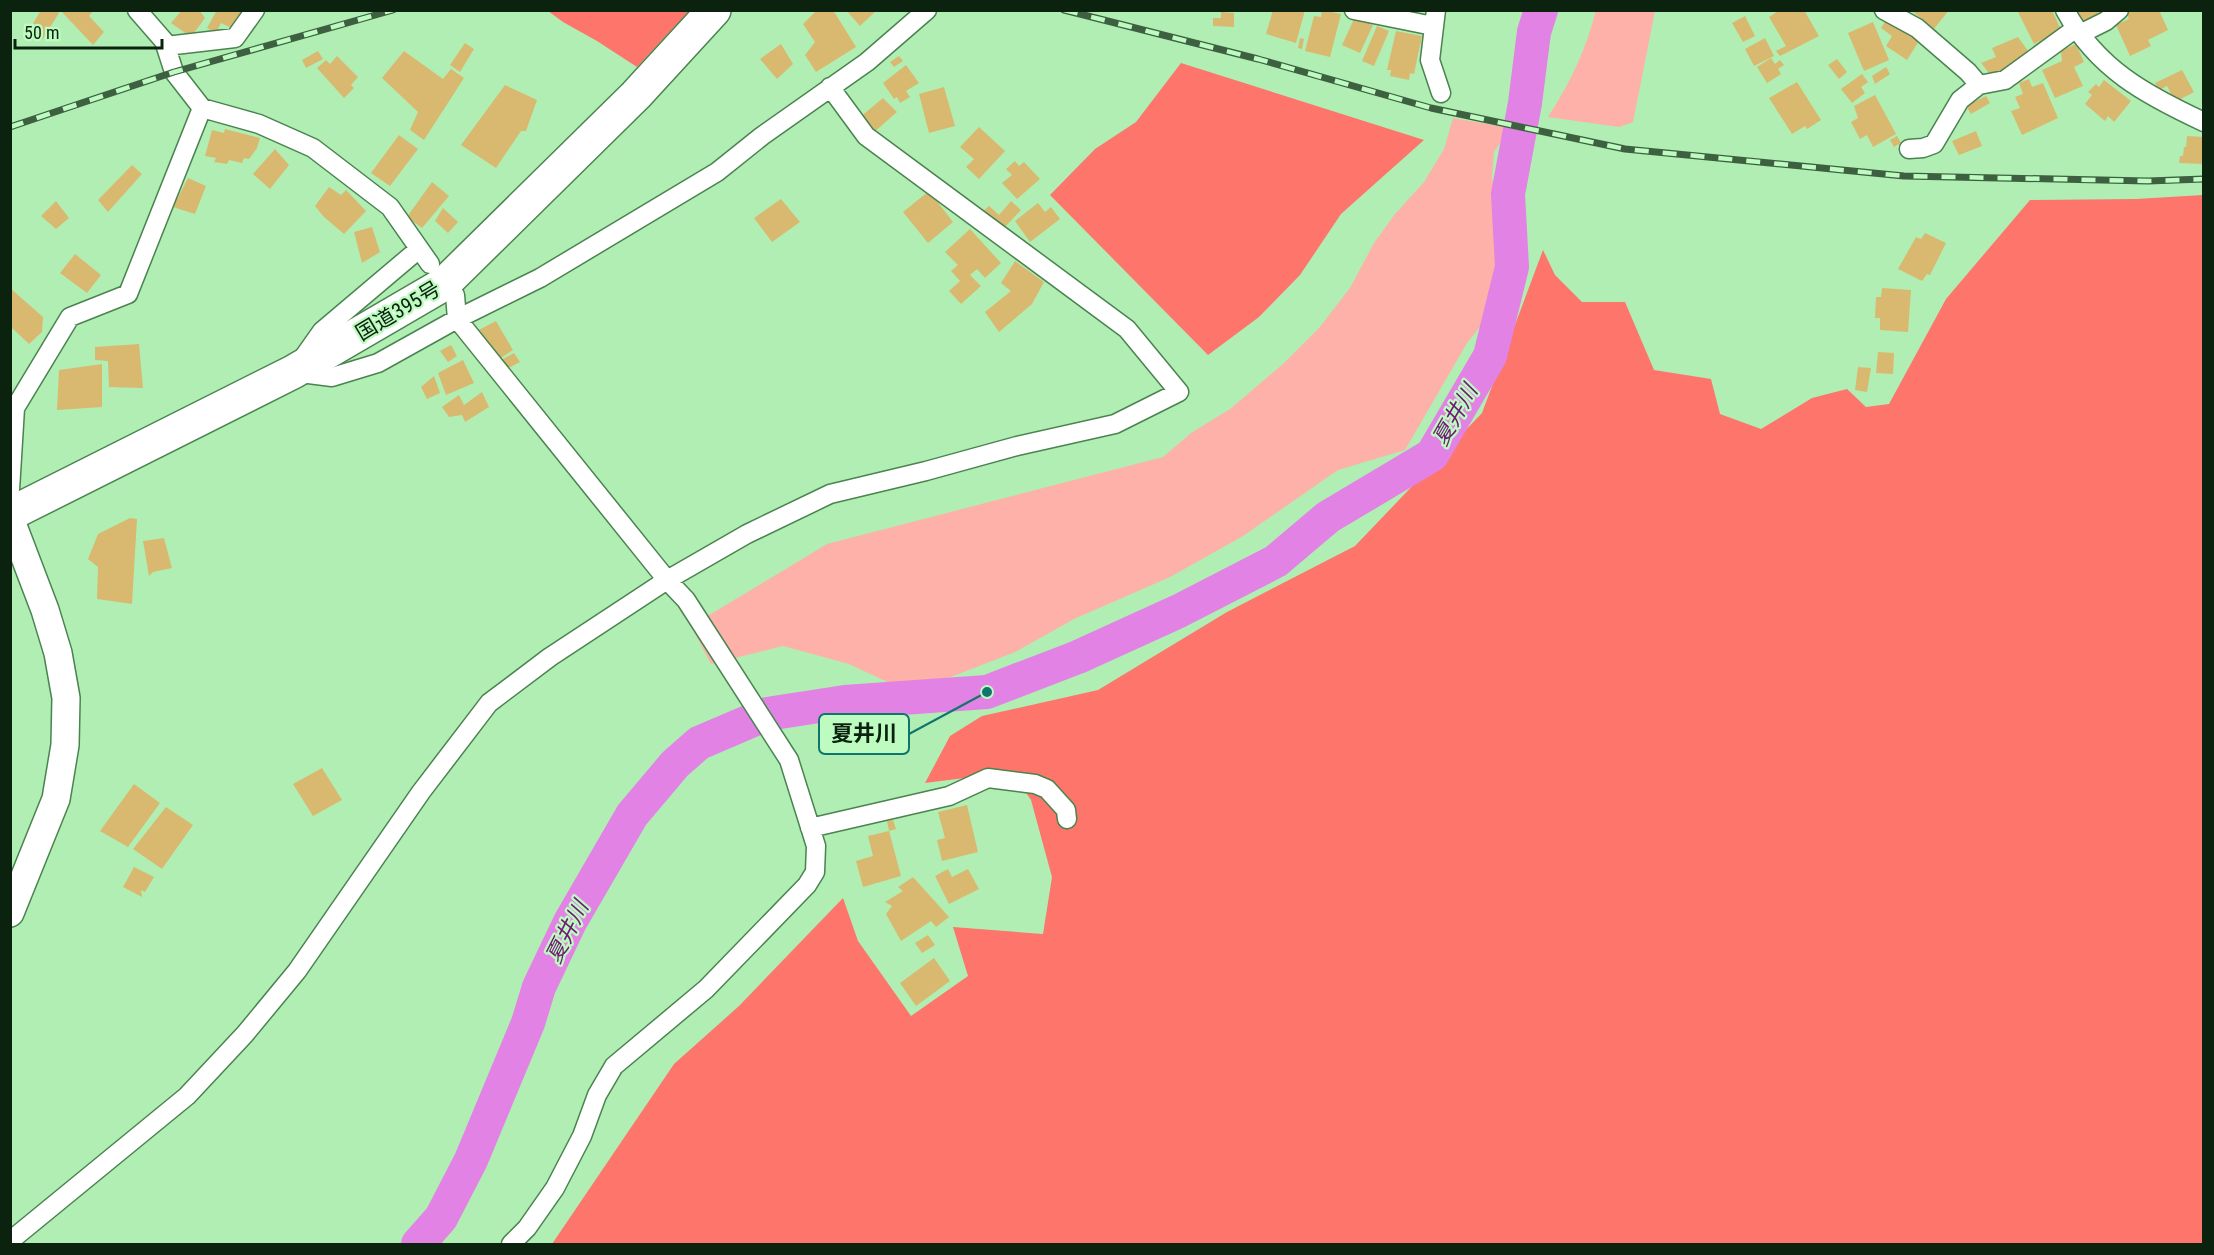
<svg xmlns="http://www.w3.org/2000/svg" width="2214" height="1255" font-family="'Roboto Condensed','Noto Sans JP',sans-serif">
	<rect width="100%" height="100%" fill="#b1eeb4"/>
	<path fill="#feb1a8" d="M1596 10 1655 11 1633 122 1619 127 1548 117C1570 83 1586 50 1596 10Z
		M1453 118 1510 128 1494 152 1492 177 1503 255 1499 286 1492 312 1467 343 1405 450 1338 470 1243 536 1170 577 1074 619 1015 652 920 689 896 686 849 664 783 646 711 664 691 626 827 544 1163 457 1191 433 1230 409 1283 364 1319 328 1350 288 1374 243 1395 214 1424 182 1444 149Z"/>
	<path fill="#fe756b" d="M548 11H689L637 67 597 41 563 22Z
		M1181 63 1424 140 1341 214 1300 275 1259 317 1208 355 1050 195 1095 149 1136 122Z
		M2203 195V1244H552L674 1064 739 1006 843 898 858 941 911 1016 968 976 953 927 1043 934 1052 877 1031 800 1012 772 925 783 950 736 982 716 1098 690 1227 612 1355 546 1482 413 1543 250 1555 275 1582 302H1625L1654 370 1711 379 1720 414 1761 429 1812 398 1847 389 1866 407 1889 404 1946 299 2030 200 2136 199Z"/>
	<g fill="none" stroke-linecap="round" stroke-linejoin="round">
		<path stroke="#e182e4" stroke-width="34" d="M418 1244 441 1218 471 1160 528 1023 539 987 570 922 632 815 675 764 699 743 767 714 845 702 987 692 1078 657 1179 611 1276 561 1328 517 1432 455 1490 356 1512 267 1508 194 1525 103 1534 32 1541 10"/>
	</g>
	<path fill="#d9b970" d="M41 10H54L59 13 42 40 28 32Z
		M60 10H94L89 16 104 32 93 45Z
		M182 10H199L205 18 191 37 171 23Z
		M217 10H244L234 29 221 23 216 33 207 28Z
		M817 10H833L856 47 816 72 805 55 815 42 803 24Z
		M846 10H877L860 26Z
		M1273 10H1305L1296 43 1266 34Z
		M1322 10 1341 14 1330 57 1305 51 1314 16 1321 17Z
		M1780 10H1804L1819 36 1780 56 1776 51 1786 46 1769 17Z
		M1911 10H1949L1934 29Z
		M2017 10H2052L2061 30 2034 44Z
		M2074 10H2106L2082 24Z
		M2130 10H2159L2168 30 2148 40 2151 46 2130 56 2116 25 2129 19 2126 12Z
		M1221 12 1234 13V27L1213 26V18H1221Z
		M1745 16 1755 36 1743 42 1732 23Z
		M1355 17 1373 25 1360 53 1342 45Z
		M1886 20 1919 41 1907 60 1886 46 1892 36 1881 28Z
		M1873 22 1889 60 1864 71 1848 33Z
		M1377 26 1389 31 1374 66 1362 61Z
		M1396 31 1422 36 1414 74 1410 73 1409 80 1390 76 1391 70H1387Z
		M2018 37 2028 51 1993 78 1981 63 1996 57 1992 48Z
		M1300 38 1304 39 1302 49 1298 48Z
		M1765 38 1774 56 1754 66 1745 49Z
		M465 43 474 49 460 72 450 65Z
		M781 44 793 64 777 79 760 59Z
		M2076 44 2084 62 2074 67 2083 86 2055 98 2042 70 2062 61 2061 51Z
		M318 51 323 59 306 68 302 60Z
		M404 51 443 79 451 69 464 78 424 140 410 130 418 112 382 78Z
		M337 56 358 77 351 85 354 88 344 98 317 68 326 60 330 64Z
		M899 56 903 61 894 67 890 62Z
		M1771 58 1775 64 1780 60 1784 65 1778 69 1781 74 1767 83 1757 67Z
		M1837 59 1847 72 1839 79 1828 65Z
		M906 65 919 83 906 91 910 97 900 103 897 97 894 99 883 83Z
		M1886 67 1890 74 1875 84 1872 76Z
		M2182 70 2194 92 2175 102 2167 86 2159 90 2155 83Z
		M1862 74 1868 82 1861 87 1865 93 1852 103 1841 89Z
		M2029 79 2032 87 2043 83 2058 118 2022 135 2011 111 2020 108 2015 97 2023 94 2019 83Z
		M2104 80 2131 101 2114 122 2108 116 2105 121 2085 104 2092 95 2088 92 2096 84 2099 87Z
		M1797 82 1821 120 1807 129 1805 126 1792 134 1769 98Z
		M505 85 537 100 526 131H521L496 168 461 145Z
		M944 87 955 126 929 133 919 94Z
		M1875 95 1896 134 1873 147 1867 135 1860 139 1851 122 1858 118 1854 106Z
		M1986 96 1990 103 1971 114 1966 106Z
		M883 98 897 112 873 133 859 118Z
		M979 127 1005 151 979 179 966 167 974 159 960 147Z
		M225 129 260 138 257 148 249 159 244 158 242 163 229 160 227 164 214 162 216 158 205 156 212 130 224 133Z
		M1976 131 1982 146 1959 155 1952 141Z
		M399 135 418 149 390 186 371 173Z
		M1897 136 1901 143 1894 147 1890 140Z
		M2187 136 2204 137V164L2179 163 2180 156H2183L2184 147H2186Z
		M275 149 289 165 270 189 253 174Z
		M1015 161 1019 166 1024 162 1040 179 1017 199 1002 183 1012 175 1006 169Z
		M132 165 142 174 108 212 98 200Z
		M188 178 206 186 195 214 173 207Z
		M432 182 449 196 422 228 407 217Z
		M329 187 341 195 346 190 366 211 344 234 323 216 315 206Z
		M929 191 953 222 928 243 903 212Z
		M781 199 800 222 772 242 754 218Z
		M56 201 69 218 56 229 41 216Z
		M1011 201 1021 210 1002 230 982 212 989 206 999 215Z
		M1038 203 1045 212 1051 207 1060 219 1030 242 1015 221Z
		M443 208 458 222 448 233 435 221Z
		M372 227 380 252 362 263 354 232Z
		M970 229 1001 263 985 278 977 269 970 275 981 286 961 304 949 291 960 281 951 271 958 265 945 252Z
		M1925 233 1946 243 1930 275 1927 274 1922 281 1898 269 1916 237 1921 239Z
		M75 254 101 275 87 293 60 273Z
		M1015 261 1044 282 1032 304 999 332 985 312 1011 291 1001 283Z
		M10 288 43 317 42 332 29 344 10 326Z
		M1882 288 1911 290 1908 332 1880 330V318H1875L1876 297H1881Z
		M496 321 513 350 494 362 477 331Z
		M139 344 143 388 109 387 108 361 95 360V347Z
		M451 345 457 356 448 362 440 351Z
		M1878 352 1894 353 1893 374 1876 373Z
		M514 353 520 362 497 374 492 365Z
		M463 360 474 383 446 395 438 373Z
		M102 364V407L57 410 59 370Z
		M1858 367 1871 368 1867 392 1855 390Z
		M434 376 440 393 427 399 421 387Z
		M482 392 489 407 465 422 462 415 449 417 442 407 459 395 464 405Z
		M130 518 137 519 132 604 97 599 98 567 88 559 98 534Z
		M164 538 172 568 153 572 149 576 143 541Z
		M322 768 342 800 313 816 293 784Z
		M134 784 160 803 128 847 100 831Z
		M967 805 978 852 942 861 937 840 945 838 938 812Z
		M166 807 193 825 162 869 133 849Z
		M893 820 896 829 889 831 887 821Z
		M889 831 901 876 863 887 856 861 873 856 868 836Z
		M134 867 154 877 145 892 141 890 142 897 123 887Z
		M948 869 952 877 968 869 979 889 949 904 935 876Z
		M913 877 949 917 936 927 931 921 901 941 886 914 892 906 885 902 903 891 898 887Z
		M928 935 935 945 922 953 915 943Z
		M934 958 950 981 916 1006 900 983Z"/>
	<g fill="none" stroke-linecap="round" stroke-linejoin="round">
		<defs>
			<path id="street" d="M137 10 164 41 174 72 202 108 259 124 313 148 390 207 430 264
				M1354 10 1433 26
				M1436 10 1430 60 1441 93
				M1884 10 1917 28 1968 72 1979 85
				M2065 10C2097 69 2146 95 2204 122
				M2075 29 2084 32 2106 21 2119 10
				M166 46 235 38 255 10
				M1909 149 1923 148 1934 144 1960 100 1979 85 2005 80 2075 29
				M419 249 322 331 293 372 332 377 378 363 457 319 540 278 717 172 762 136 867 62 927 10
				M455 295 457 319 667 580 686 600 789 760 816 846 815 872 807 885 706 989 614 1066 597 1095 582 1136 555 1188 527 1228 511 1244
				M10 490 15 408 70 317 128 294 202 108
				M810 828 949 796 988 778 1035 784 1047 789 1066 810 1067 819
				M10 1241 187 1096 245 1034 297 971 421 792 489 703 550 657 667 580 747 534 830 494 926 471 1017 446 1115 424 1179 392 1127 329 866 136 830 87"/>
			<path id="secondary" d="M10 518 45 610 58 653 66 698 65 745 56 799 10 913"/>
			<path id="highway" d="M10 514 293 372 444 284 636 95 714 10"/>
		</defs>
		<use href="#street" stroke="#4a834f" stroke-width="21"/>
		<use href="#secondary" stroke="#4a834f" stroke-width="30"/>
		<use href="#highway" stroke="#4a834f" stroke-width="36"/>
		<use href="#street" stroke="#fff" stroke-width="18"/>
		<use href="#secondary" stroke="#fff" stroke-width="27"/>
		<use href="#highway" stroke="#fff" stroke-width="33"/>
		<defs>
			<path id="rail" d="M1064 10 1258 59 1431 108 1625 149 1904 176 2148 181 2204 179
				M10 127 174 72 393 10"/>
		</defs>
		<use href="#rail" stroke="#3d6140" stroke-width="7"/>
		<use href="#rail" stroke="#befbc1" stroke-width="4.5" stroke-dasharray="14" stroke-linecap="butt"/>
	</g>
	<g text-anchor="middle" dominant-baseline="central" stroke-width="4.5" stroke-linejoin="round" paint-order="stroke">
		<g font-size="21" fill="#0b230e" stroke="#befbc1">
			<text transform="translate(398 311) rotate(-31)">国道395号</text>
		</g>
		<g font-size="22" font-style="italic" fill="#6f1973" stroke="#befbc1">
			<text transform="translate(1455 415) rotate(-60)">夏井川</text>
			<text transform="translate(567 932) rotate(-63)">夏井川</text>
		</g>
	</g>
	<path fill="none" stroke="#0f766e" stroke-width="2" d="M987 692L909 734"/>
	<circle fill="#0f766e" stroke="#befbc1" stroke-width="2" cx="987" cy="692" r="6"/>
	<rect fill="#befbc1" stroke="#0f766e" stroke-width="2" x="819" y="714" width="90" height="40" rx="6"/>
	<g font-size="22" text-anchor="middle" font-weight="bold" fill="#0b230e">
		<text x="864" y="741">夏井川</text>
	</g>
	<rect width="2214" height="1255" fill="none" stroke="#0b230e" stroke-width="24"/>
	<path d="M15 39v9h147v-9" fill="none" stroke="#0b230e" stroke-width="3"/>
	<text x="24" y="39" font-size="18" fill="#0b230e" stroke="#befbc1" stroke-width="4.5" paint-order="stroke">50 m</text>
</svg>
